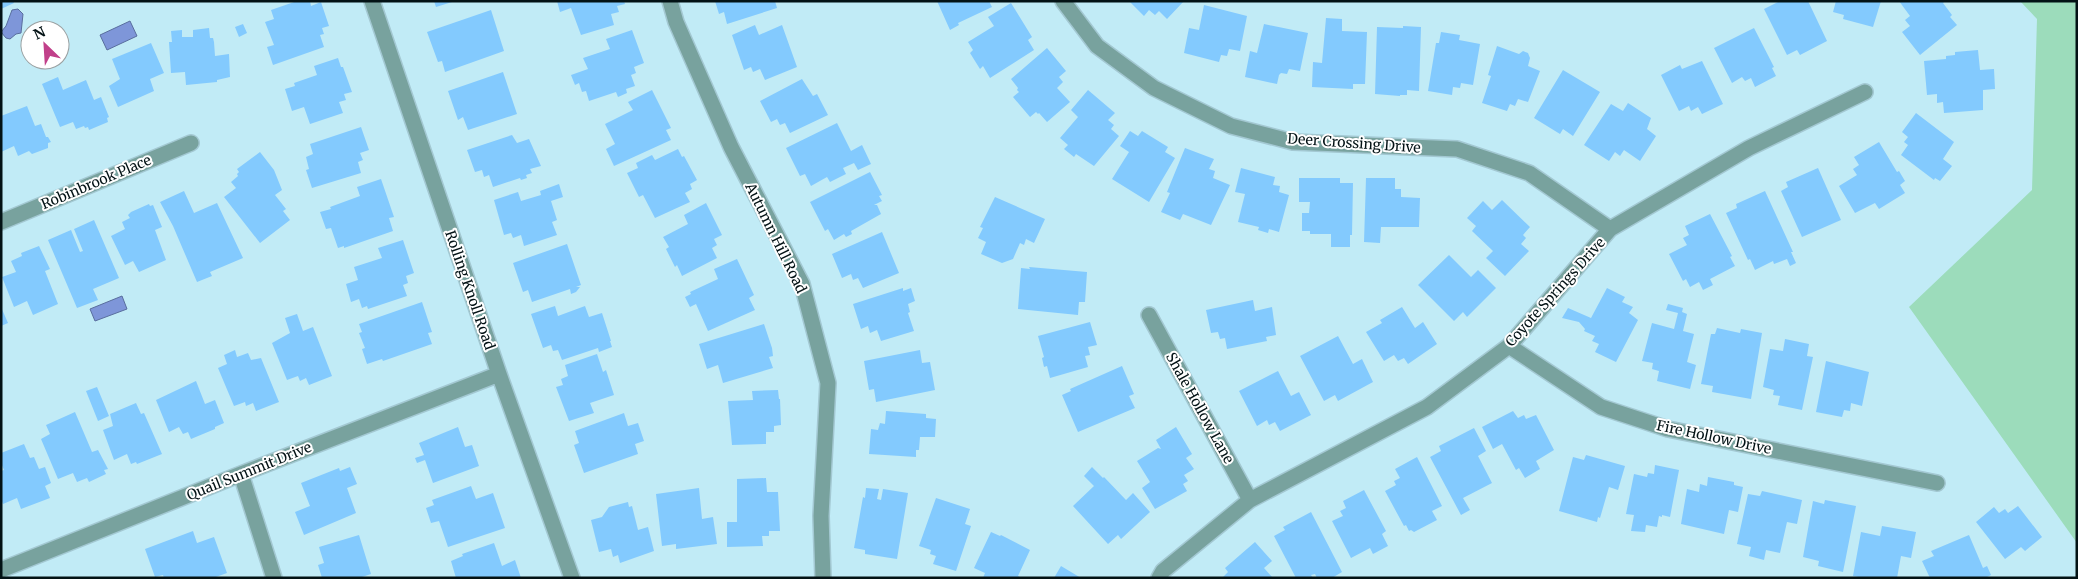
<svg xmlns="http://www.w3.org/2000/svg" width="2078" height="579" font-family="Merriweather,serif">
	<rect width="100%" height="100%" fill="#c1ebf6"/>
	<path fill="#9cdcbb" d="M2020 1H2077V543L1909 307 2032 190 2037 19Z"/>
	<path fill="#7e96d9" stroke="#596e9e" d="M18 9 23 14 21 33 16 34 10 39 6 38 1 32 6 26 12 10Z
		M130 21 137 36 107 50 100 35Z
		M122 296 127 309 95 321 90 309Z"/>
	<path fill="#83cafe" d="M1 1H13L14 3 1 9Z
		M297 1H310L311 6 321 2 329 26 322 28 324 34 320 35 324 47 273 65 267 47 274 45 265 22 274 19 271 10Z
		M434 1H451L452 2 436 7Z
		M557 1H624L625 4 617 6 619 12 611 14 614 25 581 35 571 8 560 12Z
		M715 1H775L777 8 727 24 724 12 719 14Z
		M937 1H989L992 7 958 23 959 25 950 30Z
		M1129 1H1184L1167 19 1159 11 1155 15 1149 10 1144 16Z
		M1780 1H1808L1827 41 1800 55 1797 50 1787 55 1764 9Z
		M1836 1H1881L1873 27 1843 19 1844 15 1833 12Z
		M1899 1H1945L1943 3 1952 15 1950 17 1957 25 1920 55 1902 32 1910 26 1905 20 1910 16Z
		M1011 3 1032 37 1028 40 1034 50 990 78 983 66 980 69 970 53 973 50 968 42 994 26 988 17Z
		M1204 5 1247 16 1240 51 1229 49 1227 56 1221 55 1219 62 1184 53 1189 28 1199 30Z
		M491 10 504 51 445 72 442 61 438 62 427 32Z
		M1326 18 1342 19V31L1367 32 1365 84H1353V89L1312 87 1313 62 1322 63Z
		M243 24 247 33 239 37 235 27Z
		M1264 24 1308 33 1300 71 1289 69 1287 74 1281 73 1279 75 1277 84 1245 77 1250 51 1257 53Z
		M755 25 759 35 782 25 797 67 765 80 760 69 753 72 751 67 744 70 732 35Z
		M1403 26 1421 27 1419 91 1407 90V95H1400V96L1375 94 1377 27 1403 28Z
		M209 28 210 38H213L214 42 215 56 229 54 230 77 217 80V82L186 85 185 72 171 73 169 42H172L171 31 182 30V37H193V30Z
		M1754 28 1774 67 1772 68 1776 76 1755 87 1751 78 1745 81 1742 77 1732 83 1714 48Z
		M632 30 644 63 634 67 636 73 631 75 635 86 626 89 627 93 618 97 616 92 589 101 586 91 582 92 579 83 575 85 571 75 588 69 583 58 610 49 606 39Z
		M1441 32 1460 35 1459 40 1480 44 1473 85 1461 83 1460 88 1453 87 1452 95 1428 91 1436 43H1439Z
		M151 43 164 73 150 79 154 91 118 107 109 86 120 79 112 59Z
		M1497 46 1519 54 1523 51 1528 53 1530 58 1528 66 1540 71 1528 102 1518 99 1515 106 1510 104 1507 111 1482 103 1491 76 1488 75Z
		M1047 48 1066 71 1059 77 1063 82 1057 88 1070 102 1047 122 1039 113 1038 114 1036 112 1030 117 1013 97 1019 92 1017 90 1018 88 1011 79Z
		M1978 50 1980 70 1994 69 1995 89 1983 90V110L1944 113 1943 102 1937 103V94L1927 95 1924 61 1946 59V56L1955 55V52Z
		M338 58 341 67H343L352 92 344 94 346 100 339 102 343 113 310 124 304 107 292 111 285 89 295 86 294 83 317 75 314 66Z
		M1702 61 1723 104 1702 114 1698 107 1691 111 1689 106 1679 111 1661 75 1680 65 1682 69Z
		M1563 70 1600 92 1573 136 1563 129 1560 134 1534 118Z
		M503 72 517 114 468 130 463 117 458 120 448 91Z
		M58 77 63 90 86 80 94 100 101 97 109 117 107 118 108 122 89 130 88 127 85 128 84 126 76 129 73 122 60 127 42 84Z
		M802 79 813 96 817 94 828 115 790 133 785 123 780 125 777 119 771 122 760 101Z
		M652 90 671 128 666 130 671 140 614 166 606 149 615 144 605 124 633 110 628 102Z
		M1088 90 1115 113 1108 120 1114 125 1111 129 1119 136 1094 166 1076 154 1074 157 1064 149 1068 145 1060 138 1078 117 1071 110Z
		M1628 103 1651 118 1647 129 1656 136 1640 161 1624 150 1620 156 1615 152 1609 161 1584 145 1611 104 1623 111Z
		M27 106 35 126 41 124 46 137H48L51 142 48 143V148L32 154 29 151 18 156 14 146 1 152V116Z
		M1916 113 1954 142 1943 159 1952 166 1940 181 1935 178 1934 180 1901 155 1908 145 1904 142 1908 137 1902 132Z
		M837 123 851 151 862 145 871 164 858 170 854 163 843 168 846 174 830 182 827 177 811 186 805 174 800 176 786 148Z
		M361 127 369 150 360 153 363 160 358 162 361 173 312 188 306 170 309 169 306 157 313 154 310 144Z
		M1130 131 1138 136 1142 131 1168 147 1165 152 1175 158 1149 202 1112 179 1129 152 1120 146Z
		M512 135 517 143 529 139 541 166 530 169 532 173 526 175 527 178 521 180 520 178 493 187 489 175 484 177 482 170 475 172 467 150Z
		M1879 142 1897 172 1899 171 1905 181 1900 185 1905 193 1879 209 1875 203 1855 213 1839 186 1857 175 1853 169 1859 165 1854 157Z
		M1185 148 1214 159 1209 169 1215 171 1213 178 1230 185 1211 225 1183 214 1180 220 1161 212 1170 193 1167 192Z
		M678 149 682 157 684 156 697 180 690 184 692 189 685 193 690 202 655 218 643 195 639 197 627 173 638 168 636 163 652 155 655 160Z
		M260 152 274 170 282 190 275 195 286 209 283 211 290 220 260 243 224 197 236 188 231 182 238 176 237 174 239 172 237 169Z
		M1241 168 1275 177 1273 185 1280 186 1279 192 1289 195 1279 232 1269 229 1268 233 1258 230 1259 227 1238 222 1245 194 1235 192Z
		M1818 168 1841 220 1802 237 1781 191 1788 187 1786 182Z
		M870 172 882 195 879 196 882 201 874 205H877L881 214 851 231 852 234 846 237 844 234 834 240 828 229 825 231 810 202Z
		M1299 178H1340V183H1353L1352 235H1350V247H1331V234H1310V231H1302V213H1309L1310 202H1299Z
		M1366 178H1395V189H1401V197L1420 198 1419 227H1381L1380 243 1364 242Z
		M381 179 394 217 389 218 393 231 344 248V246L338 248 331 228 326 229 320 212 331 209 330 207 360 196 357 187Z
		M559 184 563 197 551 201 557 220 552 222 557 235 524 246 521 235 513 238 511 233 504 235 494 200 518 192 521 201 541 195 540 191Z
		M184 191 194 213 217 203 243 258 210 272 212 276 197 282 173 226 160 202Z
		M1765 191 1793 252H1791L1796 263 1790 266 1787 259 1774 264 1773 261 1755 270 1750 259 1748 260 1726 213 1737 208 1736 204Z
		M995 197 1045 219 1034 243 1026 239 1024 245 1020 243 1013 259 1002 263 981 254 986 242 978 238 983 228 980 227Z
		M1502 200 1530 227 1523 235 1526 238 1521 244 1529 251 1505 276 1486 258 1493 251 1472 231 1476 226 1467 218 1483 201 1492 210Z
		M706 203 722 235 714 239 717 245 712 248 717 258 682 276 677 265 675 267 666 249 669 247 663 237 688 224 684 215Z
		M149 204 150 206 153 205 162 227 155 230 166 260 139 272 133 261 125 265 111 236 125 229 122 222 130 218 128 215 131 212Z
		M1710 214 1732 256 1730 257 1735 266 1710 279 1713 285 1703 290 1699 282 1690 287 1686 279 1683 281 1669 254 1687 245 1683 238 1689 235 1685 226Z
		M94 220 119 278 93 289 98 300 77 308 48 240 71 230 80 252 83 251 74 229Z
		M882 232 899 273 863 288 858 278 853 280 851 274 842 278 832 254Z
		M403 240 414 273 406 276 408 283 403 285 407 296 368 309 367 306 362 308 359 299 351 302 346 284 358 280 354 267 382 258 378 248Z
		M567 244 581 285 576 287H580L576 292 571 294 570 289 532 302 528 290 523 292 513 263Z
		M39 246 50 269 45 271 58 304 33 315 27 301 14 307 2 277 16 272 11 261 22 256 21 253Z
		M1449 255 1471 277 1478 270 1496 288 1467 317 1463 312 1454 321 1418 285Z
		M737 259 754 295 749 298 755 310 708 331 696 304 690 307 685 297 691 294 690 292 718 279 714 269Z
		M1029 267 1087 272 1085 302H1079L1078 315 1018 309 1021 268 1030 269Z
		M903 288V291L911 288 915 301 908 304 910 312 908 313 914 331 881 341 877 330 870 333 868 326 861 329 853 304Z
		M1607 288 1625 297 1622 302 1633 307 1629 313 1638 320 1616 362 1595 352 1599 344 1592 341 1595 336 1584 331 1585 329 1579 322 1562 318 1568 308 1591 318Z
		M1253 300 1255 311 1272 307 1276 335 1266 337 1267 341 1227 349 1225 338 1220 339 1218 332 1211 333 1206 310Z
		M422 302 432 332 428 333 432 344 383 361 382 359 367 364 362 349 365 348 359 333 362 332 359 324Z
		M1668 304 1683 308 1682 312 1687 314 1683 331 1694 334 1687 362 1696 365 1690 389 1657 381 1659 371 1652 369 1653 363 1642 361 1652 323 1674 329 1678 313 1666 310Z
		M555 306 558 316 585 306 589 317 602 313 611 341H610L612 347 599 352 598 348 562 360 558 350 553 351 551 345 543 348 531 314Z
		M1 307 8 323 1 326Z
		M1402 307 1415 328 1423 322 1437 344 1408 364 1404 358 1398 361 1394 355 1384 361 1366 332 1382 323 1380 320Z
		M297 314 303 331 313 327 332 376 309 385 306 378 300 381 298 376 287 380 272 343 290 333 285 318Z
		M1090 322 1097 345 1088 347 1090 355 1085 356 1088 367 1050 378 1047 366 1044 367 1042 358 1044 357 1038 336Z
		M764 324 772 348 773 356 769 357 773 368 723 383 718 365 707 369 699 344Z
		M1717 328 1740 333 1741 329 1762 333 1751 399 1712 392 1713 386 1701 384 1711 334H1715Z
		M1338 336 1353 364 1362 359 1373 382 1338 401 1335 395 1324 401 1300 356Z
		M1785 339 1809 344 1807 356 1813 357 1802 410 1778 405 1780 396 1773 395 1774 390 1763 387 1770 349 1783 351Z
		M235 350 237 357 248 353 251 360 261 358 279 402 256 411 253 403 246 406 245 402 234 406 218 368 227 364 224 355Z
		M920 350 922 363 930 362 935 390 876 402 874 389 869 390 864 361Z
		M597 354 603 372 606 370 614 395 590 403 594 413 569 421 556 387 563 385 561 379 568 376 565 365Z
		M1826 361 1869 372 1862 406 1851 403 1850 411 1844 410 1842 417 1816 412Z
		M1122 366 1134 394 1129 396 1135 408 1078 432 1062 395 1071 391 1070 389Z
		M1278 371 1291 396 1299 392 1311 415 1280 431 1275 422 1269 425 1267 420 1257 426 1239 391Z
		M196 381 205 404 215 400 224 423 215 427V429L191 439 188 432 183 434 179 427 169 432 156 400Z
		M97 387 109 416 98 421 86 391Z
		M778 390 779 399H780L781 425 774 426V432H766V444L732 445 728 401 753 400 752 391Z
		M136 403 141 414 144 413 162 454 137 464 136 462 131 464 127 454 114 460 103 430 113 426 110 414Z
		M886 411 926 414V418L936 419 935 437H920L919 450H916V457L869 454 871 429 878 430 880 423 885 424Z
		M1513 411 1518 418 1524 415 1526 419 1536 415 1554 450 1536 461 1540 469 1525 478 1519 468 1516 470 1502 444 1493 449 1482 427Z
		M75 412 92 452 98 450 108 469 104 470 106 474 89 482 87 478 77 482 73 473 58 479 41 439 50 434 46 425Z
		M624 413 628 426 638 423 644 441 635 444 638 454 584 473 574 445 579 443 575 431Z
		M458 427 465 447 472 445 479 466 433 483 425 460 417 463 415 458 424 455 419 443Z
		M1176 427 1192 454 1186 458 1194 469 1184 475 1188 481 1183 484 1187 491 1155 509 1142 488 1150 482 1137 461 1158 448 1161 449 1156 440Z
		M1474 428 1486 451 1478 456 1492 483 1463 498 1470 510 1461 515 1430 457 1441 451 1439 446Z
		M24 444 30 458 34 457 39 469 45 467 51 483 45 486 50 498 21 509 17 498 3 504 1 499V471L4 470 1 463V453Z
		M1586 455 1625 466 1618 490 1609 487 1600 518 1598 517 1597 522 1559 511 1573 457 1584 460Z
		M1417 457 1442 506 1432 511 1437 520 1414 532 1411 530 1409 531 1406 525 1404 526 1385 491 1396 485 1394 481 1400 478 1395 469Z
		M1655 465 1679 470 1670 517 1662 515V517L1659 516 1657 527 1646 525 1645 532 1631 531 1634 515 1626 514 1634 474 1647 477 1648 473 1654 474Z
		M350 467 357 484 347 488 356 513 304 535 295 512 310 506 301 483 339 468 340 471Z
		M1092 467 1103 478 1104 477 1126 500 1133 493 1150 512 1121 539 1118 535 1108 544 1073 506 1094 486 1084 476Z
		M1708 477 1734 482V485L1743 487 1738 512 1729 510 1724 534 1681 524 1687 489 1699 492 1700 484 1707 486Z
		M766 478 767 492H778L780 531H769V536H762L763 546 727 547V522H737V479Z
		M471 486 476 499 493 493 505 528 448 547 439 521 431 523 426 508 434 505 432 500Z
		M699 488 702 519 713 517 717 544 676 549V544L662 546 656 494Z
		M866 488 879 489 877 499 881 500 883 489 908 493 897 559 865 554V550L854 548 863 497 865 498Z
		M1364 490 1386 531 1382 534 1388 546 1373 554 1370 548 1351 558 1332 521 1343 516 1340 511 1346 508 1343 501Z
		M1762 491 1802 500 1797 524 1787 522 1780 553 1766 550 1764 560 1749 556 1751 547 1737 544 1748 494 1760 496Z
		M936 498 970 509 965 524 971 526 956 571 933 564 936 556 930 554 931 550 919 546Z
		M1825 500 1856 506 1843 572 1818 566 1819 561 1803 557 1813 501 1824 504Z
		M628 502 629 507 632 506 638 530 648 527 654 551 620 563 618 555 613 557 611 549 599 552 591 520 602 517 609 507Z
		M2018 506 2042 537 2025 551 2021 547 2005 559 1976 522 1994 507 1999 513 2005 509 2008 513Z
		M1311 512 1342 572 1332 578H1317L1315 574 1311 575 1313 578H1296L1274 536 1285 530 1283 527Z
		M1882 526 1916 532 1911 558 1901 556 1897 578H1864L1853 576 1861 532 1880 536Z
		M193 531 197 543 214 537 227 573 213 578H164L163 575 155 577 145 549Z
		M991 532 1000 536 1001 535 1030 550 1018 576 1022 578H983L985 573 974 568Z
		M359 535 371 574 359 578H322L318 565 324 563 319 547Z
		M1969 535 1983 568 1987 566 1991 575 1985 578H1930L1922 561 1934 556 1931 551Z
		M1255 542 1272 561 1264 568 1273 578H1222L1228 572 1225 568Z
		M494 543 502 566 515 560 521 578H456L451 561 463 556 462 554Z
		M1061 566 1081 578H1054Z"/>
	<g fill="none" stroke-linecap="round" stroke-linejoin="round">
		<defs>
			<path id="street" d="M372 1 499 374 572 578
				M670 1 676 22 731 147 802 284 828 383 821 516 823 578
				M1063 1 1097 46 1154 88 1231 126 1293 142 1457 149 1529 173 1610 229
				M1 222 191 143
				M1149 315 1250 500
				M1509 346 1601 407 1668 429 1937 483
				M241 474 274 578
				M1 570 241 474 499 374
				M1159 578 1163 571 1250 500 1427 407 1509 346 1610 229 1749 148 1865 92"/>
		</defs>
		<use href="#street" stroke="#a3c8d2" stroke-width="18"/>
		<use href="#street" stroke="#78a29e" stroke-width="15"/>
	</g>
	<g text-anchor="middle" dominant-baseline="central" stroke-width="4" stroke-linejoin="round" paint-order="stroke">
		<g font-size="14" fill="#031215" stroke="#fff">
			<text transform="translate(1354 143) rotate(4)">Deer Crossing Drive</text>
			<text transform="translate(96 182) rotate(-23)">Robinbrook Place</text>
			<text transform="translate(776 238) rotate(64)">Autumn Hill Road</text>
			<text transform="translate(470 290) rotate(71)">Rolling Knoll Road</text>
			<text transform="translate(1555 292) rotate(-48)">Coyote Springs Drive</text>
			<text transform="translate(1200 408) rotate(61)">Shale Hollow Lane</text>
			<text transform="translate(1714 437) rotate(12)">Fire Hollow Drive</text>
			<text transform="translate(249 471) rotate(-22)">Quail Summit Drive</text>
		</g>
	</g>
	<rect width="2078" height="579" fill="none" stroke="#031215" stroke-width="5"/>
	<g transform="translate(45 45) rotate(335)"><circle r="24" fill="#ffffff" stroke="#9aa0a1"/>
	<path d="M0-4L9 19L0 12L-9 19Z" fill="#c1408a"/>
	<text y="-8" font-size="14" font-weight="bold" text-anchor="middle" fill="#031215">N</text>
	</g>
</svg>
